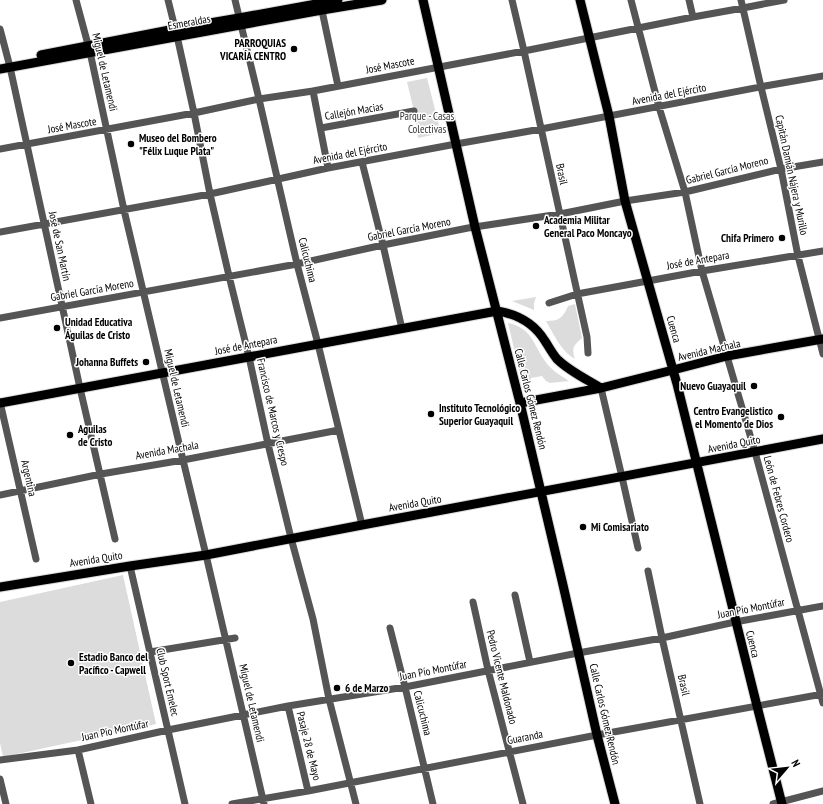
<svg xmlns="http://www.w3.org/2000/svg" width="823" height="804" font-family="'PT Sans Narrow',sans-serif">
	<rect width="100%" height="100%" fill="#fff"/>
	<path fill="#dcdcdc" d="M427 78 441 133 418 138 414 111 407 82Z
		M536 297 534 303V310L512 301Z
		M575 304 582 338C574 345 571 348 575 359 561 351 554 335 546 321 559 321 563 318 568 306Z
		M508 323C532 328 533 344 545 361 551 370 560 375 569 381L550 383 546 381 542 376 531 378C530 383 531 388 525 390L523 387Z
		M123 575 156 724 3 757 0 743V602Z"/>
	<g fill="none" stroke-linecap="round" stroke-linejoin="round">
		<defs>
			<path id="major" d="M423 0 475 227 520 403 563 585 597 735 615 804
				M580 0 609 116 625 201 677 384 757 706 782 804
				M41 55 175 29 239 18 338 0
				M0 69 322 10 382 0
				M0 403 497 311C517 314 534 323 545 341 549 347 552 353 557 359 569 371 586 379 601 388
				M520 403 601 388 673 370 727 356 823 339
				M0 587 130 566 206 555 362 525 823 439"/>
		</defs>
		<use href="#major" stroke="#dbdbdb" stroke-width="11"/>
		<path stroke="#555" stroke-width="7" d="M76 0 90 52 124 210 183 460 206 555 264 804
			M168 0 177 36 194 113 210 194 229 276 249 357 268 444 291 538 313 619 329 699 356 804
			M235 0 259 99 297 264 318 344 362 525
			M512 0 524 51 587 337 588 353
			M631 0 659 107 685 192 702 271 755 452 823 703
			M689 0 693 17
			M741 0 761 87 781 169 798 256 823 354
			M321 6 338 86
			M0 29 10 67 80 388 115 539
			M313 91 328 168
			M321 128 414 111
			M0 149 194 113 259 99 313 91 524 51 693 17 743 8 784 0
			M362 162 383 245 402 329
			M0 232 210 194 328 168 456 144 541 129 765 86 823 76
			M549 303 577 294 702 271 823 251
			M0 318 297 264 383 245 468 228 560 214 625 201 685 192 781 169 823 162
			M601 388 622 477 638 548
			M0 402 36 559
			M0 495 101 474 183 460 339 430
			M130 566 185 804
			M648 571 662 638 700 804
			M515 595 530 662
			M473 602 488 670 523 804
			M390 628 405 687 433 804
			M150 652 235 638
			M288 706 308 791
			M78 750 91 804
			M0 760 78 750 168 730 288 706 405 687 578 653 662 638 735 622 823 606
			M0 779 6 804
			M232 804 308 791 597 735 823 694
			M773 804 823 791"/>
		<use href="#major" stroke="#000" stroke-width="9"/>
	</g>
	<g fill="#000" stroke="#fff" stroke-width="1.5">
		<circle cx="294" cy="49" r="4"/>
		<circle cx="131" cy="144" r="4"/>
		<circle cx="536" cy="226" r="4"/>
		<circle cx="782" cy="238" r="4"/>
		<circle cx="57" cy="328" r="4"/>
		<circle cx="146" cy="362" r="4"/>
		<circle cx="754" cy="386" r="4"/>
		<circle cx="431" cy="414" r="4"/>
		<circle cx="781" cy="417" r="4"/>
		<circle cx="70" cy="435" r="4"/>
		<circle cx="583" cy="527" r="4"/>
		<circle cx="71" cy="663" r="4"/>
		<circle cx="337" cy="688" r="4"/>
	</g>
	<g text-anchor="middle" dominant-baseline="central" stroke-width="3" stroke-linejoin="round" paint-order="stroke">
		<g font-size="11" fill="#000" stroke="#fff">
			<text transform="translate(189 22) rotate(-10)">Esmeraldas</text>
			<text transform="translate(390 65) rotate(-11)">José Mascote</text>
			<text transform="translate(105 72) rotate(77)">Miguel de Letamendi</text>
			<text transform="translate(669 94) rotate(-11)">Avenida del Ejército</text>
			<text transform="translate(354 111) rotate(-10)">Callejón Macias</text>
			<text transform="translate(72 125) rotate(-10)">José Mascote</text>
			<text transform="translate(350 153) rotate(-11)">Avenida del Ejército</text>
			<text transform="translate(727 170) rotate(-14)">Gabriel García Moreno</text>
			<text transform="translate(562 174) rotate(78)">Brasil</text>
			<text transform="translate(792 175) rotate(78)">Capitán Damián Nájera y Murillo</text>
			<text transform="translate(409 229) rotate(-11)">Gabriel García Moreno</text>
			<text transform="translate(60 246) rotate(78)">José de San Martín</text>
			<text transform="translate(308 260) rotate(76)">Calicuchima</text>
			<text transform="translate(698 260) rotate(-10)">José de Antepara</text>
			<text transform="translate(92 290) rotate(-10)">Gabriel García Moreno</text>
			<text transform="translate(674 329) rotate(74)">Cuenca</text>
			<text transform="translate(246 345) rotate(-11)">José de Antepara</text>
			<text transform="translate(709 350) rotate(-13)">Avenida Machala</text>
			<text transform="translate(177 388) rotate(77)">Miguel de Letamendi</text>
			<text transform="translate(531 399) rotate(76)">Calle Carlos Gómez Rendón</text>
			<text transform="translate(273 412) rotate(77)">Francisco de Marcos y Crespo</text>
			<text transform="translate(734 444) rotate(-11)">Avenida Quito</text>
			<text transform="translate(167 450) rotate(-10)">Avenida Machala</text>
			<text transform="translate(29 478) rotate(77)">Argentina</text>
			<text transform="translate(779 499) rotate(75)">León de Febres Cordero</text>
			<text transform="translate(415 503) rotate(-10)">Avenida Quito</text>
			<text transform="translate(96 559) rotate(-9)">Avenida Quito</text>
			<text transform="translate(751 608) rotate(-11)">Juan Pío Montúfar</text>
			<text transform="translate(753 644) rotate(76)">Cuenca</text>
			<text transform="translate(433 670) rotate(-11)">Juan Pío Montúfar</text>
			<text transform="translate(502 677) rotate(76)">Pedro Vicente Maldonado</text>
			<text transform="translate(168 682) rotate(77)">Club Sport Emelec</text>
			<text transform="translate(684 685) rotate(77)">Brasil</text>
			<text transform="translate(252 703) rotate(77)">Miguel de Letamendi</text>
			<text transform="translate(423 713) rotate(76)">Calicuchima</text>
			<text transform="translate(605 714) rotate(77)">Calle Carlos Gómez Rendón</text>
			<text transform="translate(115 730) rotate(-12)">Juan Pío Montúfar</text>
			<text transform="translate(525 737) rotate(-11)">Guaranda</text>
			<text transform="translate(309 746) rotate(76)">Pasaje 28 de Mayo</text>
		</g>
		<g font-size="11" font-weight="bold" fill="#000" stroke="#fff" text-anchor="start">
			<text x="286" y="43" text-anchor="end">PARROQUIAS<tspan x="286" dy="13">VICARÍA CENTRO</tspan></text>
			<text x="139" y="138">Museo del Bombero<tspan x="139" dy="13">"Félix Luque Plata"</tspan></text>
			<text x="544" y="220">Academia Militar<tspan x="544" dy="13">General Paco Moncayo</tspan></text>
			<text x="774" y="238" text-anchor="end">Chifa Primero</text>
			<text x="65" y="322">Unidad Educativa<tspan x="65" dy="13">Águilas de Cristo</tspan></text>
			<text x="138" y="362" text-anchor="end">Johanna Buffets</text>
			<text x="746" y="386" text-anchor="end">Nuevo Guayaquil</text>
			<text x="439" y="408">Instituto Tecnológico<tspan x="439" dy="13">Superior Guayaquil</tspan></text>
			<text x="773" y="411" text-anchor="end">Centro Evangelistico<tspan x="773" dy="13">el Momento de Dios</tspan></text>
			<text x="78" y="429">Aguilas<tspan x="78" dy="13">de Cristo</tspan></text>
			<text x="591" y="527">Mi Comisariato</text>
			<text x="79" y="657">Estadio Banco del<tspan x="79" dy="13">Pacífico - Capwell</tspan></text>
			<text x="345" y="688">6 de Marzo</text>
		</g>
		<g font-size="11" fill="#333" stroke="#fff">
			<text x="427" y="116">Parque - Casas<tspan x="427" dy="13">Colectivas</tspan></text>
		</g>
	</g>
	<g transform="translate(787 768) rotate(62)" stroke="#ffffff" stroke-width="3" paint-order="stroke">
	<path d="M0-3L7 15L0 10L-7 15Z" fill="#000000"/>
	<text y="-6" font-size="11" font-weight="bold" text-anchor="middle" fill="#000000">N</text>
	</g>
</svg>
